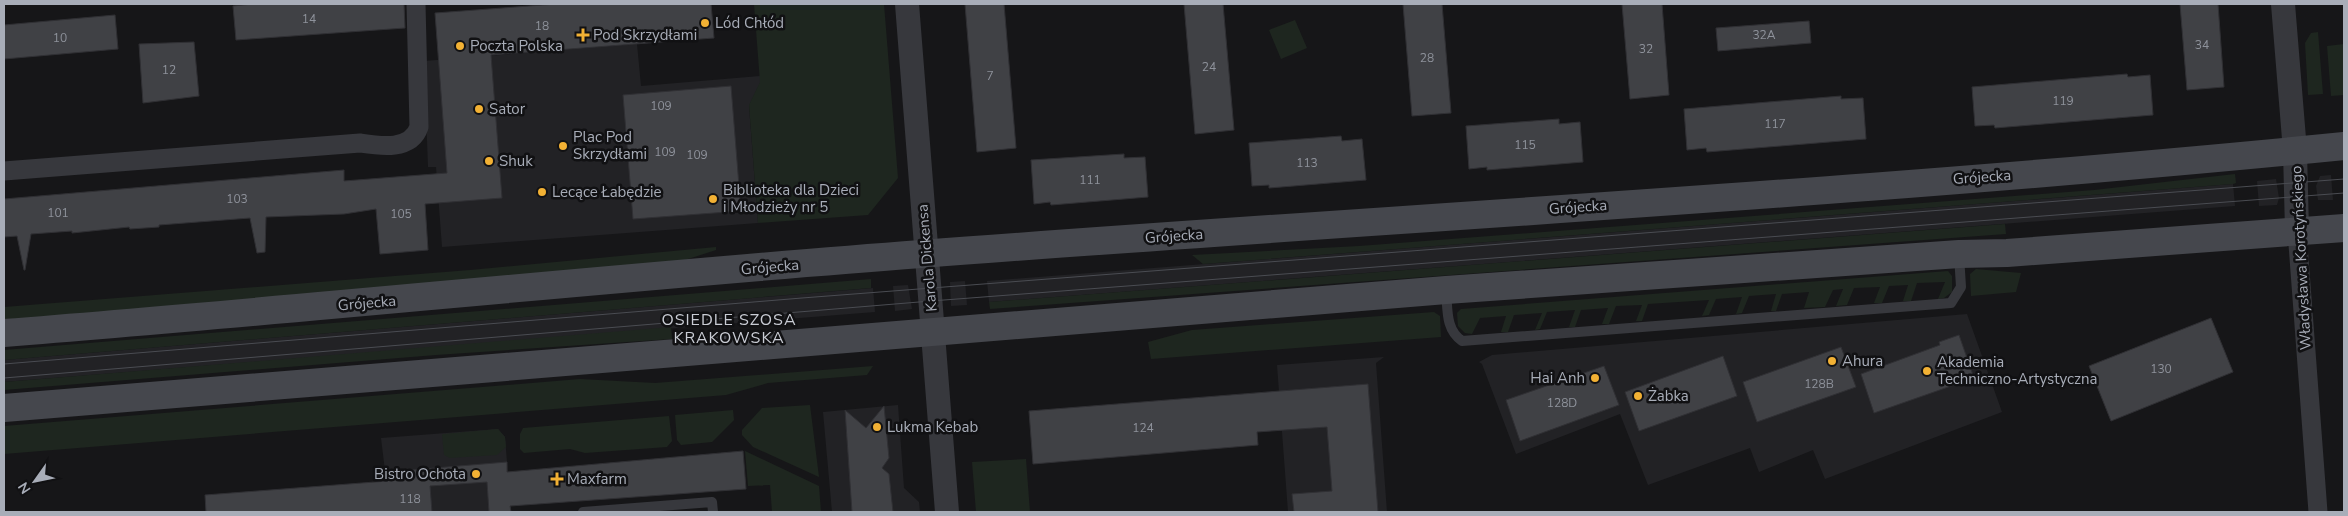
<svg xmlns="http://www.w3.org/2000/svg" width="2348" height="516" font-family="'Nunito Sans',sans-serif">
	<rect width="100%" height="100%" fill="#161618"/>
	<path fill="#222225" d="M637 44 641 86 760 76V83L749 106 758 223 442 247 436 167H428L424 61Z
		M2331 175 2333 200H2318L2316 186 2320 176Z
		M2276 179 2279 198 2277 205 2259 206 2257 181Z
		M2233 184 2235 206 989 302 987 281Z
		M965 281 967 305 951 306 950 282Z
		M908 285 912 309 895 311 893 286Z
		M873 288 875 312 4 382V360Z
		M1967 314 2002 412 1825 479 1813 450 1759 472 1750 448 1648 485 1620 414 1516 454 1482 364 1479 362 1492 355Z
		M1384 357 1376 363 1387 512H1288L1277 365Z
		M898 405 904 488 919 502 920 512H832L823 412Z
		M498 429 505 437 511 512H390L381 438Z"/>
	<path fill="#1e261f" d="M754 4H884L898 178 868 215 758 223 749 105 760 82Z
		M1295 20 1307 48 1281 59 1269 30Z
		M2318 32 2323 94 2308 95 2305 43 2311 33Z
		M2344 44V95L2331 96 2327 46Z
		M2235 174 2236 183 2233 184 1203 264 1192 255 1359 246 2094 190Z
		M2005 224 2006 234 990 309 989 302Z
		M716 247V250L682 261 4 321V307L470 270Z
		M1976 269 2021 273 2016 292 1971 296 1970 274Z
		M1948 271 1952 276V292L1944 298 1938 299 1945 282 1917 283 1911 301H1903L1908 285 1889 286 1882 303H1874L1880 287 1854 288 1847 305 1836 306 1843 289 1833 290 1825 307 1804 308 1809 292 1782 294 1776 311H1771L1776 294 1749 296 1742 313 1736 314 1742 297 1716 299 1709 315 1702 316 1709 300 1648 304 1642 321H1636L1642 305 1616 306 1609 324H1602L1608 308 1581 310 1575 327H1569L1575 310 1547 312 1540 329 1535 330 1542 313 1514 315 1508 332H1501L1506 316 1480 318 1472 334 1465 333 1458 326 1457 313 1461 309Z
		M871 279V288L4 360V350Z
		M1434 312 1440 316 1441 337 1151 359 1148 342 1192 330Z
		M671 327 672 339 436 355 4 390V382Z
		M873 366 867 375 768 383 726 395 4 454V426L580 379 655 383Z
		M810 405 819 477 753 447 742 435V430L762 408Z
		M733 410 734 420 712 442 681 445 677 440 675 415Z
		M669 416 672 441 667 447 585 453 570 449 524 453 520 449V434L523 428Z
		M498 429 505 437 506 447 497 455 450 458 444 455 442 435 443 434Z
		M745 451 819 486 821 512H772L770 485 748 486Z
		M1026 459 1030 512H976L972 462Z"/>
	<path fill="#404145" stroke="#303034" d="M253 4H404L405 28 236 40 233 6Z
		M556 4H711L714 38 491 55 502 198 425 204 428 250 380 254 376 209 344 214 266 217 265 252 257 253 250 218 159 225V227L130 229 129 227 72 233V231L31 234 25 270H24L17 236 4 237V199L344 170V181L447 173 435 13Z
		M965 4H1004L1016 148 977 152Z
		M1184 4H1223L1234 130 1195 134Z
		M1403 4H1442L1451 113 1412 116Z
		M1622 4H1662L1669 95 1630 99Z
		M2180 4H2218L2224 87 2187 90Z
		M115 15 118 49 4 59V25Z
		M1809 21 1811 43 1718 51 1716 28Z
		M194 42 199 96 143 103 139 44Z
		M2127 74 2128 77 2150 75 2153 115 1995 128 1994 125 1975 126 1972 87Z
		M731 86 741 211 633 219 623 95Z
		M1841 96V99L1863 98 1866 139 1707 152 1706 148 1687 150 1684 109Z
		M1559 119V124L1580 122 1583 162 1487 170V167L1469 169 1466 126Z
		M1341 136 1342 141 1362 139 1366 180 1269 188V185L1252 186 1249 143Z
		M1124 154V158L1145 157 1148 197 1051 205 1050 202 1034 204 1031 160Z
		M2211 318 2233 372 2111 421 2089 366Z
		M1959 335 1974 378 1874 413 1861 374 1940 345 1939 342Z
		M1841 347 1856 387 1757 422 1743 382Z
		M1723 356 1737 396 1639 431 1625 392Z
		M1604 366 1619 405 1520 441 1506 400Z
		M1368 384 1378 512H1294L1292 494 1332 491 1327 427 1257 432 1258 445 1033 464 1029 411Z
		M884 406 889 458 882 468 889 474 893 512H852L845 410 866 428Z
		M743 451 746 489 510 506 511 512H489L487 482 430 486 432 512H206L205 495 388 481 387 472 507 462V472Z"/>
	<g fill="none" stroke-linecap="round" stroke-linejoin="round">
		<path stroke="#37383d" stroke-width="10" d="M1446 291C1448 309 1445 329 1462 341L1951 303 1961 287 1959 255
			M583 512 712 502 713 512"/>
		<path stroke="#37383d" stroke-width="19" d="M4 171 360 143C380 146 411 151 419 127L416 4
			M2297 231 2318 512"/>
		<path stroke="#37383d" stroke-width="24" d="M907 4 947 512
			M2283 4 2295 151 2297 231"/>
		<path stroke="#45474d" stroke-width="28" d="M4 333C310 309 615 277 921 254 1395 218 1871 193 2344 146
			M4 408 1446 290 1959 254 2007 253 2344 228"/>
		<path stroke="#4a4c52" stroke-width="1" d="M4 364 802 298 2344 179
			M4 378 931 301 2344 193"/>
	</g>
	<g fill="#f2b134" stroke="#111113" stroke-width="2">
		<circle cx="705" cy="23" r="5"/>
		<path d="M580.5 27.5h5v5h5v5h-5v5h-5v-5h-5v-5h5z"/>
		<circle cx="460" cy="46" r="5"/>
		<circle cx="479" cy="109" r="5"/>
		<circle cx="563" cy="146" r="5"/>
		<circle cx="489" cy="161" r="5"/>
		<circle cx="542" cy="192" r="5"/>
		<circle cx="713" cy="199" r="5"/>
		<circle cx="1832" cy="361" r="5"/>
		<circle cx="1927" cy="371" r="5"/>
		<circle cx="1595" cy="378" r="5"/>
		<circle cx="1638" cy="396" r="5"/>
		<circle cx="877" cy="427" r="5"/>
		<circle cx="476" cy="474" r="5"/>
		<path d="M554.5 471.5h5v5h5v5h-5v5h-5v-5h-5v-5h5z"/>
	</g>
	<g text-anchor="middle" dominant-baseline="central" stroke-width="5" stroke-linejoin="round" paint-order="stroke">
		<g font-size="12" fill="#8e929b">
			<text x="309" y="19">14</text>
			<text x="542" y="26">18</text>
			<text x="1764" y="35">32A</text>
			<text x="60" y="38">10</text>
			<text x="2202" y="45">34</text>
			<text x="1646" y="49">32</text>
			<text x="1427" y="58">28</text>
			<text x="1209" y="67">24</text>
			<text x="169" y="70">12</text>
			<text x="990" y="76">7</text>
			<text x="2063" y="101">119</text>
			<text x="661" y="106">109</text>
			<text x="1775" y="124">117</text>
			<text x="1525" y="145">115</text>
			<text x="665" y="152">109</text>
			<text x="697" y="155">109</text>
			<text x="1307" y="163">113</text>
			<text x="1090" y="180">111</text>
			<text x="237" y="199">103</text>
			<text x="58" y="213">101</text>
			<text x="401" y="214">105</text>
			<text x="2161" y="369">130</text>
			<text x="1819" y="384">128B</text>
			<text x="1562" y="403">128D</text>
			<text x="1143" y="428">124</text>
			<text x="410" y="499">118</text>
		</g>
		<g font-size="15" fill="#a8adb8" stroke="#111113" text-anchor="start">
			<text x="715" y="23">Lód Chłód</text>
			<text x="593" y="35">Pod Skrzydłami</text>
			<text x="470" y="46">Poczta Polska</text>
			<text x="489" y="109">Sator</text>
			<text x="573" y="137">Plac Pod<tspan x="573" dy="17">Skrzydłami</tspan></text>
			<text x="499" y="161">Shuk</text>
			<text x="723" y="190">Biblioteka dla Dzieci<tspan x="723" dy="17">i Młodzieży nr 5</tspan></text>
			<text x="552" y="192">Lecące Łabędzie</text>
			<text x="1842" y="361">Ahura</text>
			<text x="1937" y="362">Akademia<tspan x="1937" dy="17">Techniczno-Artystyczna</tspan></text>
			<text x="1585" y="378" text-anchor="end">Hai Anh</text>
			<text x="1648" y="396">Żabka</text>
			<text x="887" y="427">Lukma Kebab</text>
			<text x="466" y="474" text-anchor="end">Bistro Ochota</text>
			<text x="567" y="479">Maxfarm</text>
		</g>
		<g font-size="15" fill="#a8adb8" stroke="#111113">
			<text transform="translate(1982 177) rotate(-4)">Grójecka</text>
			<text transform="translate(1578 207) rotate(-4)">Grójecka</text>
			<text transform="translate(1174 236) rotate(-4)">Grójecka</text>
			<text transform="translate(927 258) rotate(-95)">Karola Dickensa</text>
			<text transform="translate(2301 258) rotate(-93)">Władysława Korotyńskiego</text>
			<text transform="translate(770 267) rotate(-5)">Grójecka</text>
			<text transform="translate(367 303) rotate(-5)">Grójecka</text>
		</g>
		<g font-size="16" letter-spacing="1" fill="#c9ccd4" stroke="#111113">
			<text x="729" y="320">OSIEDLE SZOSA<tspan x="729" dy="18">KRAKOWSKA</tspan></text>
		</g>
	</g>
	<rect width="2348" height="516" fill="none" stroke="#a8adb8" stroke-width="10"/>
	<g transform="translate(35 481) rotate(237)" stroke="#111113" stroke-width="4" paint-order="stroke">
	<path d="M0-4L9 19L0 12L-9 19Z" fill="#a8adb8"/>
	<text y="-8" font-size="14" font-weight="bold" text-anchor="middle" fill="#a8adb8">N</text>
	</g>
</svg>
